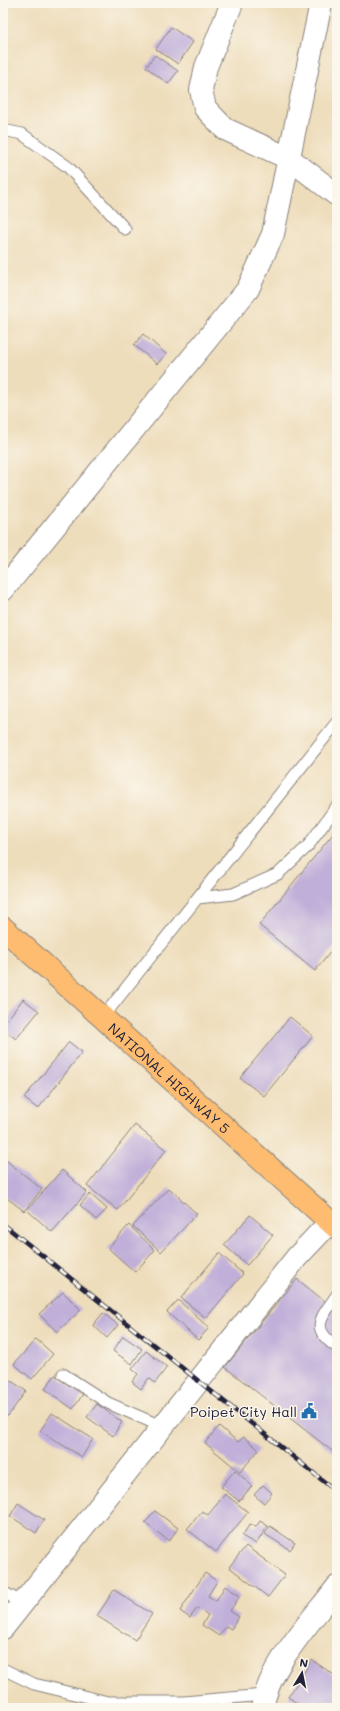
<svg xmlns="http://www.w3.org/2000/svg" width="340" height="1711" font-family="Mali,sans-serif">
	<rect width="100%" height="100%" fill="#fbf7ec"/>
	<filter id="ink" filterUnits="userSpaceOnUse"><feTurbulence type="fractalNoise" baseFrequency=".025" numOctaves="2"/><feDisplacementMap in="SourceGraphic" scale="8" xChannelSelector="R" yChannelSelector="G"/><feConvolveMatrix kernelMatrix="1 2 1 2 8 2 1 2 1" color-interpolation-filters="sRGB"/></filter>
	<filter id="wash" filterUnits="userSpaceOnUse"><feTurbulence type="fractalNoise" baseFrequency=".012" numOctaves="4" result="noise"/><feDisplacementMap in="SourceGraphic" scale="16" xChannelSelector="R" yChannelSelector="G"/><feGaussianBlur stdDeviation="0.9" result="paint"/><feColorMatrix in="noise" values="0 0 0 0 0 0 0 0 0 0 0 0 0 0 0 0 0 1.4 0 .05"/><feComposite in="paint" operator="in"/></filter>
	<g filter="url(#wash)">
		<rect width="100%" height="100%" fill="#edb"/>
		<g id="blocks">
			<path fill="#c0afd9" d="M171 27 193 42 178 64 156 49Z
				M155 55 178 71 168 84 146 67Z
				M143 334 166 354 157 364 134 345Z
				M337 829V944L315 971 259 925Z
				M23 999 39 1011 16 1039 3 1029V1025Z
				M290 1017 313 1036 264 1096 240 1078Z
				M69 1042 82 1052 38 1109 24 1098Z
				M135 1125 166 1150 118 1210 87 1186Z
				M3 1158 42 1189 24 1211 3 1195Z
				M62 1170 87 1192 52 1232 27 1210Z
				M169 1188 197 1214 161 1252 133 1226Z
				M90 1194 107 1209 96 1220 80 1205Z
				M250 1215 273 1235 247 1265 224 1245Z
				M129 1225 155 1250 135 1272 108 1248Z
				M219 1253 243 1274 206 1318 181 1298Z
				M297 1279 337 1311V1455L225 1367Z
				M63 1292 81 1310 57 1332 39 1314Z
				M178 1300 209 1328 198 1340 167 1312Z
				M103 1313 118 1325 107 1338 93 1325Z
				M123 1336 142 1349 132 1364 113 1351Z
				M36 1339 53 1354 32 1379 14 1364Z
				M146 1351 167 1367 155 1383 149 1378 141 1389 132 1382 138 1374 132 1369Z
				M3 1375 26 1391 8 1416 3 1413Z
				M55 1375 83 1394 73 1409 45 1389Z
				M97 1404 122 1422 113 1436 87 1417Z
				M52 1413 93 1439 82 1457 40 1431Z
				M219 1426 238 1442 244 1437 259 1450 240 1472 205 1443Z
				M235 1470 252 1486 239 1501 221 1487Z
				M263 1485 272 1493 264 1503 254 1495Z
				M225 1494 248 1512 216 1552 187 1529 202 1511 208 1515Z
				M18 1503 44 1520 36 1533 10 1516Z
				M155 1511 178 1528 169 1541 145 1523Z
				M260 1521 268 1526 256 1544 242 1536 250 1524 256 1527Z
				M270 1526 295 1543 290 1550 265 1534Z
				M246 1546 285 1575 268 1597 229 1567Z
				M205 1573 217 1581 208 1596 216 1601 225 1586 240 1596 230 1611 239 1617 231 1629 226 1626 219 1636 202 1625 208 1615 197 1608 190 1618 180 1611Z
				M114 1590 152 1614 135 1640 97 1616Z
				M312 1660 337 1677V1708H304L288 1697Z"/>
		</g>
	</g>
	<g filter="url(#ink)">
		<use href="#blocks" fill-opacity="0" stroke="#88807b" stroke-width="1"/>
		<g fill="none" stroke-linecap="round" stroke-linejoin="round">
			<defs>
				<path id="lane" d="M3 130 22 134 68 167 125 229
					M198 898 233 894 278 874 308 846 337 806
					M103 1017 337 722
					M337 1295C321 1318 309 1328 337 1347
					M63 1374 108 1403 163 1427
					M3 1592 23 1603
					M3 1669 34 1684 108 1702H184L264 1695"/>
				<path id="street" d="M232 3 206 67 201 90 205 108 225 129 290 159 337 195
					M3 590 248 289 273 234 321 3
					M3 1628 297 1257 330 1222
					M262 1708C270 1664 310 1623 337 1587"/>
				<g id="highway">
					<path id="s1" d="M3 928 337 1228"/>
				</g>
			</defs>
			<use href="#lane" stroke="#88807b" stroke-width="13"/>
			<use href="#street" stroke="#88807b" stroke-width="24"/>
			<use href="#highway" stroke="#88807b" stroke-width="24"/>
			<use href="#lane" stroke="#fff" stroke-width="11"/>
			<use href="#street" stroke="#fff" stroke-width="22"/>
			<use href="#highway" stroke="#fdbc70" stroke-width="22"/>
			<defs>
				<path id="rail" d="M3 1224 337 1492"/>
			</defs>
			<use href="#rail" stroke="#22223b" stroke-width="4.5"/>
			<use href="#rail" stroke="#fbf7ec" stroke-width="3" stroke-dasharray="9" stroke-linecap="butt"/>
		</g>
	</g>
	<defs>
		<symbol id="civic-bare" viewBox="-9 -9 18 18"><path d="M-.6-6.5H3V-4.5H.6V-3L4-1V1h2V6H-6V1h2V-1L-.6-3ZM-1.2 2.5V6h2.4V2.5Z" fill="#1f6fb2" stroke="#fbf7ec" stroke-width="2.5" paint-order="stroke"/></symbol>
	</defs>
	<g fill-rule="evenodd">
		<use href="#civic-bare" x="298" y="1400" width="22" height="22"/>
	</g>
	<g text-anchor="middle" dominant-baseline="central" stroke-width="3" stroke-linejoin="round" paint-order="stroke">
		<g font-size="14" fill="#22223b" stroke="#fbf7ec">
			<text stroke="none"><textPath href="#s1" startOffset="224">NATIONAL HIGHWAY 5</textPath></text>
		</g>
		<g font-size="14" fill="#22223b" stroke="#fbf7ec" text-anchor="end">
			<text x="297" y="1411">Poipet City Hall</text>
		</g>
	</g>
	<rect width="340" height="1711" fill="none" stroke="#fbf7ec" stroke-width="16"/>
	<g transform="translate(302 1673) rotate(10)" stroke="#fbf7ec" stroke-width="3" paint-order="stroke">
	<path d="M0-3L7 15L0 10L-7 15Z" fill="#22223b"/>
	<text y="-6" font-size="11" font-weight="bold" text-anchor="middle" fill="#22223b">N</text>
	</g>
</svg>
